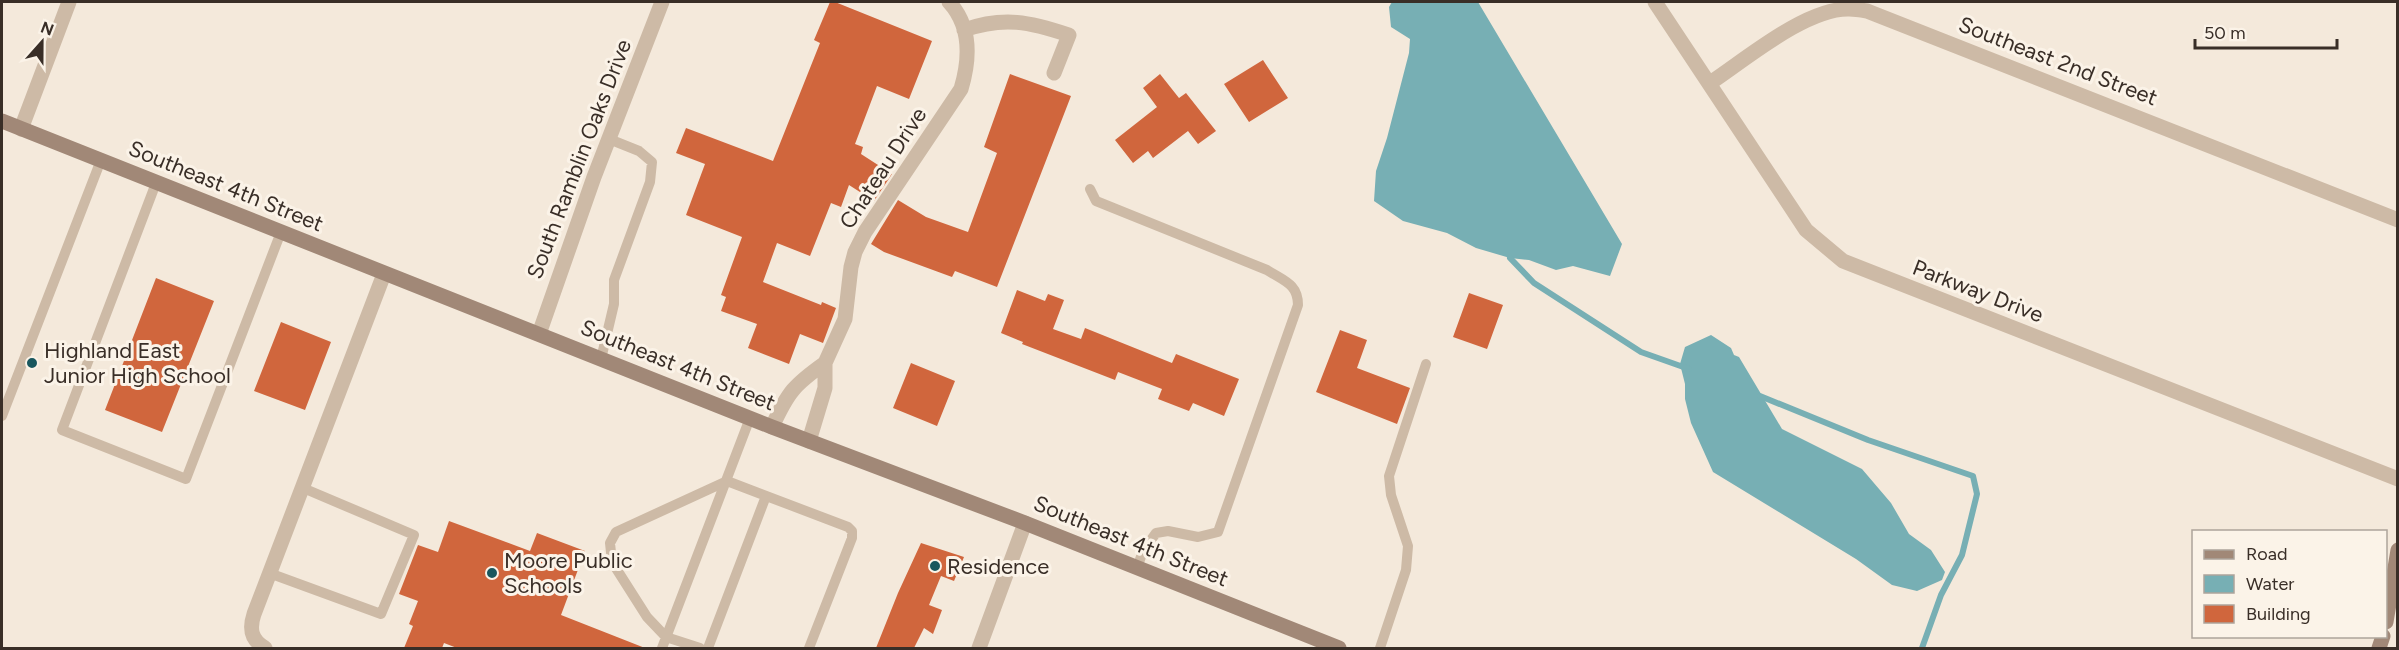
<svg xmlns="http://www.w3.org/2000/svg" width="2399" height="650" font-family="Figtree,sans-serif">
	<rect width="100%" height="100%" fill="#f4e9db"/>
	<path fill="#77afb4" d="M1392 2H1478L1622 244 1610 276 1573 266 1556 270 1529 260 1510 258 1476 248 1447 233 1403 221 1374 201 1376 171 1387 138 1409 53 1410 39 1391 27 1389 7Z
		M1711 335 1731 348 1734 355 1739 357 1782 429 1862 469 1891 503 1909 534 1931 550 1945 572 1942 580 1917 591 1892 585 1856 559 1713 472 1691 423 1685 399V384L1680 364 1685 347Z"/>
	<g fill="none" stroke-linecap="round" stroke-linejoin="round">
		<path stroke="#77afb4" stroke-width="6" d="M1510 258 1534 283 1641 352 1689 369
			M1760 396 1868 440 1973 476 1977 494 1962 555 1941 595 1922 648"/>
	</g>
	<path fill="#d0663d" d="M830 2H835L932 41 909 99 877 86 855 144 863 147 861 154 892 174 874 201 849 185 841 207 831 203 810 256 777 243 763 282 821 305 822 302 836 308 823 343 800 334 789 364 748 348 757 324 721 311 726 297 721 295 742 237 686 215 705 164 676 153 686 128 773 161 820 43 814 40Z
		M1263 60 1288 98 1249 122 1224 84Z
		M1010 74 1071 96 997 287 955 271 952 277 884 252 871 244 898 200 926 217 968 232 997 153 984 147Z
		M1160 74 1179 98 1186 93 1216 131 1198 144 1188 131 1153 158 1148 151 1133 163 1115 140 1157 107 1143 88Z
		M156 278 214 301 162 432 105 410Z
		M1017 290 1045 301 1048 294 1064 300 1053 329 1081 339 1085 328 1172 363 1176 354 1239 379 1224 416 1193 403 1189 411 1158 399 1162 389 1118 372 1115 380 1022 344 1023 342 1001 333Z
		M1469 293 1503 305 1487 349 1453 337Z
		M281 322 331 342 305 410 254 391Z
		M1340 330 1367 340 1357 368 1410 388 1397 424 1316 392Z
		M911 363 955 381 937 426 893 408Z
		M449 521 530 551 537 533 585 551 561 615 645 648H457L444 643 442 648H404L413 626 409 624 418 601 399 594 418 545 438 552Z
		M921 543 964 557 954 581 941 576 929 605 942 610 933 634 924 628 914 648H876L898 593Z"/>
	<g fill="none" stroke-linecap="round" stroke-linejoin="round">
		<path stroke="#cdbaa6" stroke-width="10" d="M156 183 62 430 186 479 281 232
			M1090 189 1096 201 1267 270C1284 281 1298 284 1298 305L1218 532 1198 537 1168 531 1156 533 1143 551 1137 568
			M601 359 614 304V280L650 182 652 162 639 151 609 139
			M2 416 101 160
			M269 573 381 614 414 535 303 488
			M662 648 750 418
			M700 648 666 637 647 617 612 562 610 543 616 532 727 481 848 527 852 531V538L809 648
			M708 648 766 496
			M1380 648 1406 570 1408 546 1391 495 1389 476 1426 364"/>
		<path stroke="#cdbaa6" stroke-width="15" d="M1655 2 1806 230 1843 261 2398 479
			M964 30C1004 16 1030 22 1069 35L1054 73
			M1710 83C1745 60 1806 8 1849 9 1855 9 1861 10 1867 11L2398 220
			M21 129 69 2
			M539 334 594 177 662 2
			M772 427C788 392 794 385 825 363
			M809 441 825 388V363L845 319 851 267 855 252 865 232 961 89C970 59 971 26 949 2
			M265 648C251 640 249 629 254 614L384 274
			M979 648 1025 523"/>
		<path stroke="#a18877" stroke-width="15" d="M2 121 772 427 1025 523 1339 648
			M2386 622 2398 550
			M2379 648 2383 636"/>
	</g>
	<g fill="#19575e" stroke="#fbf3e8" stroke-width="2">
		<circle cx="32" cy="363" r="6"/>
		<circle cx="935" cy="566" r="6"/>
		<circle cx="492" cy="573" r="6"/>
	</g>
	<g text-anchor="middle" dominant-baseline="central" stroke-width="6" stroke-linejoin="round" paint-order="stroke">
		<g font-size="22" fill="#392e27" stroke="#fbf3e8">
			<text transform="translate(2058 61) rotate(21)">Southeast 2nd Street</text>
			<text transform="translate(579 159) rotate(-69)">South Ramblin Oaks Drive</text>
			<text transform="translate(883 168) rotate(-57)">Chateau Drive</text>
			<text transform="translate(226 186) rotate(22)">Southeast 4th Street</text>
			<text transform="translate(1978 291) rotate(21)">Parkway Drive</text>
			<text transform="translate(678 365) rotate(22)">Southeast 4th Street</text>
			<text transform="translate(1131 541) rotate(22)">Southeast 4th Street</text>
		</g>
		<g font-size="22" fill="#392e27" stroke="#fbf3e8" text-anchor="start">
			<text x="44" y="350">Highland East<tspan x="44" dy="25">Junior High School</tspan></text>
			<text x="504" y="560">Moore Public<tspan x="504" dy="25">Schools</tspan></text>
			<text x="947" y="566">Residence</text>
		</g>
	</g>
	<rect width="2399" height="650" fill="none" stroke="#392e27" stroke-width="6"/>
	<rect x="2192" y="530" width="195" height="108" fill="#fbf3e8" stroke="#ada49b" stroke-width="1.5"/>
	<rect x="2204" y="550" width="30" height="9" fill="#a18877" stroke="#ada49b" stroke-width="1.5"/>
	<text x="2246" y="560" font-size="18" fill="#392e27">Road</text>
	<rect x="2204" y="575" width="30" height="18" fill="#77afb4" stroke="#ada49b" stroke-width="1.5"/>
	<text x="2246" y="590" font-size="18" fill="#392e27">Water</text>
	<rect x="2204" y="605" width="30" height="18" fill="#d0663d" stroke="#ada49b" stroke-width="1.5"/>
	<text x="2246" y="620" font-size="18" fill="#392e27">Building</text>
	<g transform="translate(42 42) rotate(21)" stroke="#fbf3e8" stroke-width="4.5" paint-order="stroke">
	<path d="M0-4.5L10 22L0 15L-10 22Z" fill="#392e27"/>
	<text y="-9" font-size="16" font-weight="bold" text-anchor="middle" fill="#392e27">N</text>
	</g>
	<path d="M2195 39v9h142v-9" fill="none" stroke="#392e27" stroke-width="3"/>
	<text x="2204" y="39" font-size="18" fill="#392e27" stroke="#fbf3e8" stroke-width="4.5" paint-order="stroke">50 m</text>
</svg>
